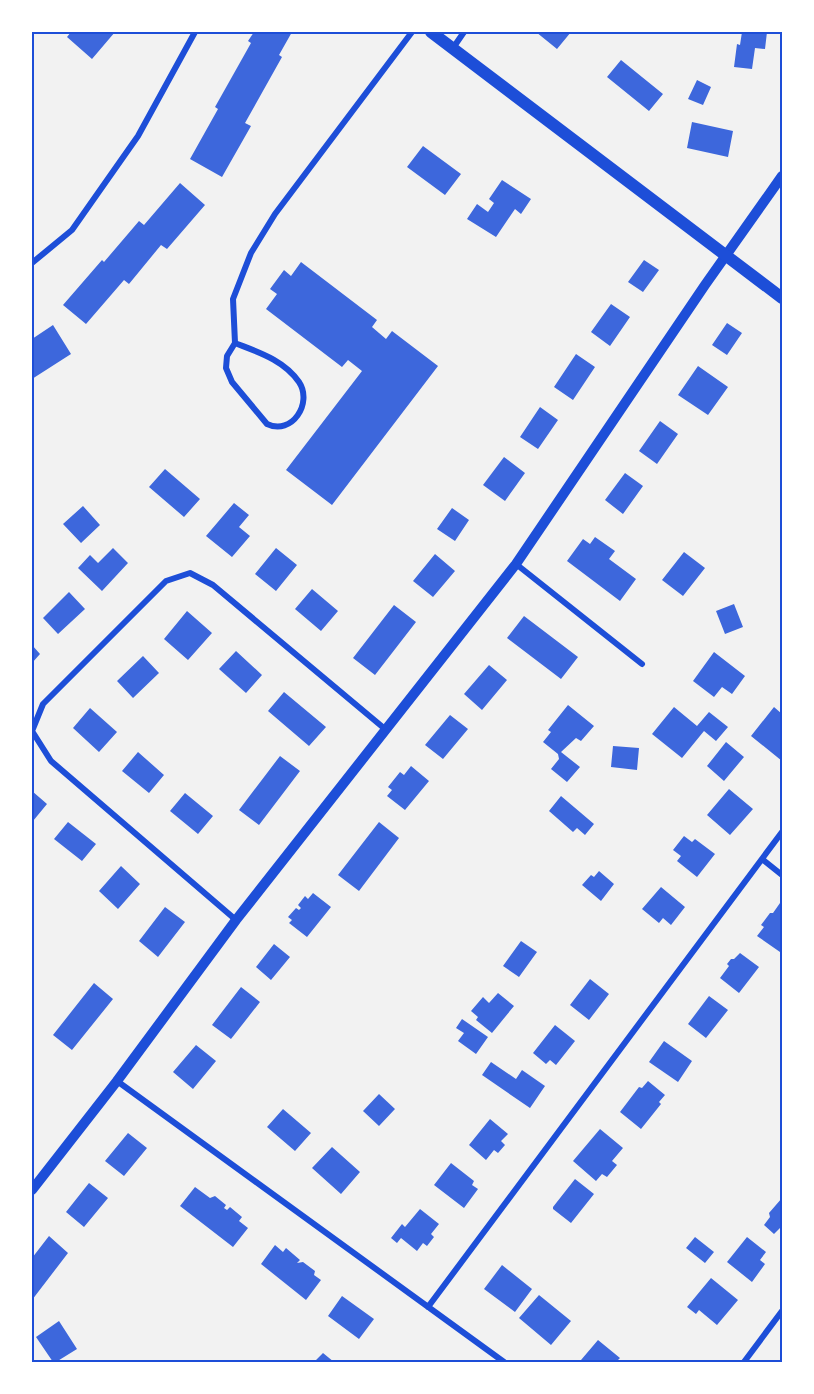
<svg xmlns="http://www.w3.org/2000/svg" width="814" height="1394" font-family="'Alegreya Sans',sans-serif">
	<rect width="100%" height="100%" fill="#f2f2f2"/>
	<path fill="#3d67dc" d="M71 32H115L92 59 67 37Z
		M254 32H292L279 55 282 57 245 123 251 126 222 177 190 159 218 109 215 107 251 43 248 41Z
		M536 32H571L557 49Z
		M742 32H767L765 49 755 48 752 69 734 67 737 44 740 45Z
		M621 60 663 94 649 111 607 77Z
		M697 80 711 87 703 105 688 99Z
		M692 122 733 131 728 157 687 148Z
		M423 146 461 174 445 195 407 167Z
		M502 180 531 199 521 214 515 209 496 237 467 219 477 204 488 212 494 203 489 199Z
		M180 183 205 205 167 249 161 245 129 284 124 280 86 324 63 305 102 260 104 262 139 221 144 225Z
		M644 260 659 270 643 292 628 282Z
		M301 262 377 320 372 327 386 339 392 331 438 366 332 505 286 470 362 371 348 360 342 367 266 309 277 294 270 289 284 270 291 276Z
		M611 304 630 317 610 346 591 332Z
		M727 323 742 333 727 355 712 345Z
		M53 325 71 354 32 379V339Z
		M576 354 595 367 573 400 554 387Z
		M698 366 728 387 708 415 678 395Z
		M540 407 558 420 538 449 520 437Z
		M660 421 678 434 657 464 639 451Z
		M504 457 525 473 505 501 483 485Z
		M165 469 200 499 184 517 149 487Z
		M625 473 643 486 623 514 605 500Z
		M234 503 249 515 239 527 250 536 232 557 206 536Z
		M83 506 100 525 81 543 63 524Z
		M452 508 469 520 455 541 437 529Z
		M595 537 615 551 609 559 636 579 620 601 567 561 583 539 590 544Z
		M113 548 128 563 102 591 78 568 90 555 98 563Z
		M276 548 297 565 276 591 255 574Z
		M684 552 705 568 683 596 662 580Z
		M435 554 455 571 433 597 413 581Z
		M312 589 338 611 321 631 295 609Z
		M69 592 85 609 58 634 43 618Z
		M734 604 743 627 725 634 716 611Z
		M394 605 416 622 375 675 353 658Z
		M187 611 212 633 188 660 164 639Z
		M524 616 578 657 561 679 507 638Z
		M32 645 40 654 32 663Z
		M236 651 262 675 246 693 219 669Z
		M714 652 745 676 732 694 722 687 714 697 693 681Z
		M143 656 159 673 133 698 117 681Z
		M489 665 507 680 482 710 464 694Z
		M284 692 326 727 309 746 268 711Z
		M568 705 594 726 581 741 576 738 561 752 580 767 567 782 551 769 559 759 558 754 543 742 551 732 548 730Z
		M674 707 697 726 709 712 728 727 716 741 704 731 682 758 652 734Z
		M774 707 782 714V761L751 736Z
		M90 708 117 732 99 752 73 728Z
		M450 715 468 729 443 759 425 745Z
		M726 742 744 757 724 781 707 766Z
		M613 746 639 748 637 770 611 767Z
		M138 752 164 775 149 793 122 771Z
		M280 756 300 771 259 825 239 810Z
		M411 766 429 781 405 810 387 796 392 790 388 787 400 772 404 775Z
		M729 789 753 809 730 835 707 815Z
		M32 791 47 804 33 821 32 819Z
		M185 793 213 816 198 834 170 811Z
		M561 796 594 824 585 835 577 828 573 832 549 811Z
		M68 822 96 844 82 861 54 839Z
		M379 822 399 838 359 891 338 875Z
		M684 836 692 842 695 839 715 854 697 877 677 861 681 856 673 850Z
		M121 866 140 884 118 909 99 891Z
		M599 871 614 884 601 901 582 885 591 875 594 877Z
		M661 887 685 907 671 925 663 918 659 923 642 909Z
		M313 893 331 907 307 937 289 923 292 920 288 917 296 908 299 910 301 908 298 905 305 896 308 899Z
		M780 903 782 905V948L780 952 757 936 764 927 761 925 770 913H773Z
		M165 907 185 922 158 957 139 941Z
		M521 941 537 952 519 977 503 966Z
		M274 944 290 957 271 980 256 967Z
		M740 953 759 967 739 993 720 978 729 966 727 964 731 959H734Z
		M590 979 609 994 589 1020 570 1005Z
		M94 983 113 999 72 1050 53 1035Z
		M241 987 260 1002 231 1039 212 1025Z
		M498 993 514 1006 492 1033 476 1020 478 1017 471 1011 483 997 489 1003Z
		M709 996 728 1010 706 1038 688 1024Z
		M462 1019 488 1037 476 1054 458 1041 464 1033 456 1028Z
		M555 1025 575 1041 556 1065 550 1060 546 1064 533 1053Z
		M664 1041 692 1061 678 1082 649 1062Z
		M196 1045 216 1061 193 1089 173 1072Z
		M491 1062 516 1079 522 1070 545 1086 530 1108 482 1075Z
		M648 1081 665 1095 659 1102 661 1104 641 1129 620 1112 639 1087 642 1088Z
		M379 1094 395 1109 379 1126 363 1111Z
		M283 1109 311 1133 295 1151 267 1127Z
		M490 1119 508 1134 501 1141 505 1145 498 1153 494 1150 486 1160 469 1145Z
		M600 1129 623 1148 612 1161 617 1165 607 1177 602 1174 596 1181 573 1161Z
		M128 1133 147 1148 124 1176 105 1161Z
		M332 1147 360 1172 341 1194 312 1168Z
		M451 1163 474 1181 472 1185 478 1189 464 1208 434 1185Z
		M575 1179 594 1194 571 1223 553 1209V1207Z
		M89 1183 108 1198 84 1227 66 1212Z
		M195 1187 210 1198 215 1196 226 1205 224 1208 227 1210 230 1207 242 1217 239 1221 248 1228 233 1247 180 1206Z
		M782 1198V1226L774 1234 764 1225 770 1217 769 1213Z
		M420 1209 439 1224 431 1234 434 1237 427 1246 423 1243 417 1251 401 1238 397 1243 391 1238 402 1224 405 1227Z
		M49 1236 68 1253 32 1300V1258Z
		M695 1237 714 1252 705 1263 686 1248Z
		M747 1237 766 1252 760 1260 765 1264 752 1282 727 1262Z
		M275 1245 283 1252 286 1248 300 1260 297 1263 303 1262 315 1271 314 1275 321 1280 306 1300 261 1264Z
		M502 1265 532 1289 515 1312 484 1289Z
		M711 1278 738 1300 717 1325 699 1310 696 1314 687 1307Z
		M539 1295 571 1321 551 1345 519 1318Z
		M342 1296 374 1319 359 1339 328 1316Z
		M59 1321 77 1349 56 1362H53L36 1337Z
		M598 1340 620 1358 616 1362H585L581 1360Z
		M323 1353 334 1362H314Z"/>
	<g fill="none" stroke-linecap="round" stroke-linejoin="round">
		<path stroke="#1d4ed8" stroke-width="6" d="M453 48 464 32
			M32 263 72 230 138 136 195 32
			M235 343C258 352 284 360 299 382 313 403 292 436 267 424L232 382 226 368 227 356 235 343 233 299 251 253 275 214 412 32
			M516 564 642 664
			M762 859 782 875
			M236 920 51 761 32 731 43 704 166 581 190 573 213 585 385 729
			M117 1081 504 1362
			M428 1307 782 832
			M744 1362 782 1311"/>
		<path stroke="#1d4ed8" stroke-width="10" d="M32 1190 117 1081 236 920 516 564 705 285 782 176"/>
		<path stroke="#1d4ed8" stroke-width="12" d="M431 32 782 298"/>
	</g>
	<rect width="814" height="1394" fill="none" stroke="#ffffff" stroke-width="66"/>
	<rect x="33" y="33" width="748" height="1328" fill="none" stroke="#1d4ed8" stroke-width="2"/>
</svg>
